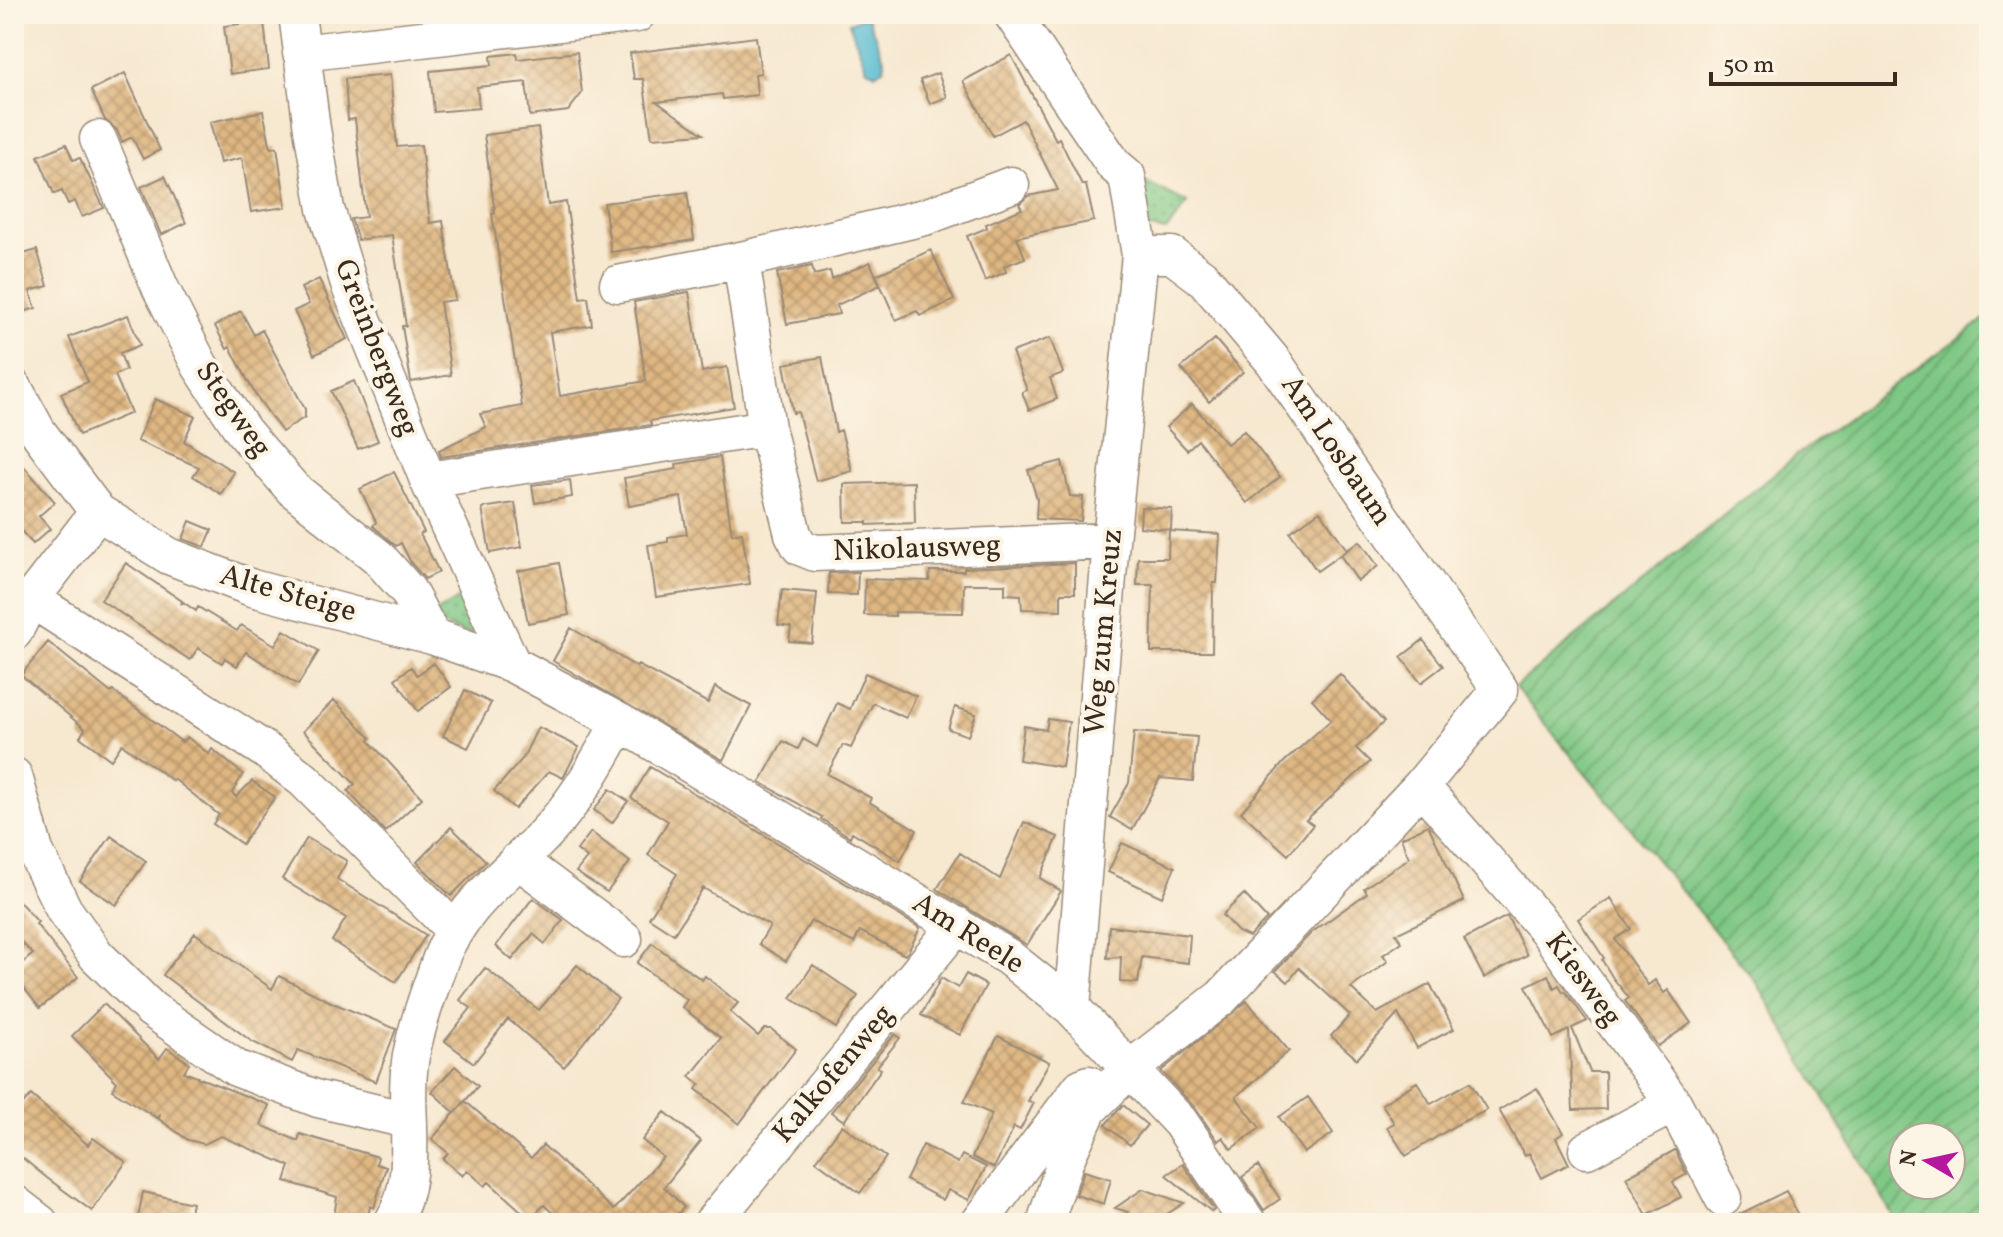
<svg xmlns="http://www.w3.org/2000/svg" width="2003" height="1237" font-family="Vollkorn,serif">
	<defs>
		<pattern id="park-dots" width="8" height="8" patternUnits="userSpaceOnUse" patternTransform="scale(2)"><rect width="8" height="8" fill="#7ec784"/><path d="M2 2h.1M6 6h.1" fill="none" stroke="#68a26b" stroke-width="1.8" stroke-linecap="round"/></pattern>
		<pattern id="garden-furrows" width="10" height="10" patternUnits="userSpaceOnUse" patternTransform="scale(2)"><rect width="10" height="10" fill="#7ec784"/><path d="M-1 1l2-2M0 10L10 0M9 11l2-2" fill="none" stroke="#68a26b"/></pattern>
		<pattern id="building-cross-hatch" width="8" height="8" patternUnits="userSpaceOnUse" patternTransform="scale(2)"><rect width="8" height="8" fill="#dfb782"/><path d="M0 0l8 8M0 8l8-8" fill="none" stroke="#b6956a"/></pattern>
	</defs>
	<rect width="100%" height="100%" fill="#fcf5e5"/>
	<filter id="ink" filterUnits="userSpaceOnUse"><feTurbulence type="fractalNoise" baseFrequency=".0125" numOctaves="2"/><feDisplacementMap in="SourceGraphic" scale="16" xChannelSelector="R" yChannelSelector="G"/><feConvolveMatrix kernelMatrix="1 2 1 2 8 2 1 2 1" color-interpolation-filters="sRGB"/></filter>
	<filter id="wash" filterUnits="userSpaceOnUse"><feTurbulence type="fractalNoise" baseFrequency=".006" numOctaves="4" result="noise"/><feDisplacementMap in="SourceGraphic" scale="32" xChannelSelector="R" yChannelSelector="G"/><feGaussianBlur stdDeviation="1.8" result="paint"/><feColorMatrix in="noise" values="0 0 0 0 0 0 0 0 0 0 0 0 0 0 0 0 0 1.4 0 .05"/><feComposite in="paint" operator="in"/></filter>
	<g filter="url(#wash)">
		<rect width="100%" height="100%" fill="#f7e8d0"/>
		<path fill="url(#park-dots)" stroke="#5c7851" stroke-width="2" d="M1142 180 1188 203 1166 231 1142 227Z
			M468 593 489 642 432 621 439 611Z"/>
		<path fill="url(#garden-furrows)" stroke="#5c7851" stroke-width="2" fill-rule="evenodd" d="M1989 316V1223H1897L1757 983 1515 687 1797 455ZM1903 1137H1951V1185H1903Z"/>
		<path fill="#53bad1" stroke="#477278" stroke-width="2" d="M867 16 885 61 884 68 876 73 867 69 849 23Z"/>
		<g id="blocks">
			<path fill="url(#building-cross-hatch)" d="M264 21 269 69 230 74 224 26Z
				M756 37 761 73 755 74 757 95 723 99 722 94 657 102 703 134 652 138 643 79H634L630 53Z
				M577 52 582 93 568 111 530 116 526 82 477 87 479 108 434 112 430 71 492 65 491 56 517 53 518 59Z
				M1011 55 1056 140 1059 138 1082 185H1086L1094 221 1017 237 1025 258 1004 266 1006 272 985 281 967 236 987 228 986 224 1022 209 1019 204 1028 196 1058 190 1023 120 993 136 963 81Z
				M125 73 160 150 143 159 132 137 122 142 117 130 105 120 91 90Z
				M938 73 947 97 930 104 920 80Z
				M390 75 397 147 421 145 430 223 443 221 455 300 440 302 451 375 411 382 402 326H406L392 235 358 240 351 219 366 217 355 119 348 120 345 79Z
				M263 111 271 148 277 147 286 207 251 212 242 158 220 163 210 122Z
				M538 128 548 205 566 202 580 298 588 297 592 325 550 332 560 396 646 381 634 302 689 292 702 372 727 367 734 407 650 421 651 425 441 457 439 450 486 427 480 414 522 406 492 214 495 213 484 135Z
				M66 144 73 160 80 158 104 208 82 217 75 201 68 204 62 191 54 194 38 156Z
				M165 176 186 223 161 235 141 187Z
				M687 192 694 240 611 252 604 203Z
				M37 250 48 286 30 291 36 308 14 315V254L20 255Z
				M931 250 954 300 920 316 917 311 896 320 876 275Z
				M870 262 880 285 837 305 839 314 787 324 777 273 812 266 814 275 830 271 832 279Z
				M319 279 347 339 314 355 294 311 309 304 301 288Z
				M241 311 254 335 262 330 305 409V417L282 432 255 394 230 347 227 349 215 326Z
				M128 315 140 345 120 353 126 370 115 375 131 413 79 435 61 393 88 382 69 337Z
				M1050 338 1063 373 1050 378 1057 399 1029 410 1022 392 1027 390 1012 352Z
				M1215 339 1243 372 1209 402 1181 368Z
				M822 357 836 432 841 430 852 471 816 481 798 412 793 413 784 364Z
				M354 381 378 441 358 449 331 391Z
				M155 399 195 416 184 441 234 472 221 494 193 476 199 467 137 441Z
				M1192 404 1227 444 1244 431 1280 477 1247 503 1198 440 1187 450 1166 427Z
				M14 455 55 502 39 516 50 529 33 544 14 523Z
				M720 457 732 534 742 532 750 584 656 597 648 545 668 542V537L687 534 681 497 629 506 624 478 677 469 676 464Z
				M1062 461 1070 496 1083 497 1081 521 1036 519 1037 499 1028 470Z
				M394 472 424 532 420 534 439 572 425 579 411 563 401 543 396 546 373 526 376 522 360 489Z
				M570 480 572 497 535 503 532 485Z
				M914 482 915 523 867 525V522H845L844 484Z
				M515 503 522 547 490 553 482 508Z
				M1141 507 1172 509 1171 530 1140 527Z
				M1320 511 1347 550 1317 571 1290 532Z
				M190 521 212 530 205 547 183 539Z
				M1169 531 1220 534 1217 583H1213L1212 652H1151L1153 585H1137L1138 558H1168Z
				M1360 541 1378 566 1358 581 1340 555Z
				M126 563 182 601 181 604 183 602 196 611 198 607 237 631 241 625 275 645 284 630 319 651 298 685 246 652 237 666 225 658 222 663 198 648 190 660 101 600Z
				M559 563 569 615 528 623 518 571Z
				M1075 563V593H1061V610L1022 609 1021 595 1005 594V584H964L963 613 895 612V616L864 615 865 579 929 581 930 571H964V568Z
				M858 572 857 595 828 594 829 573Z
				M782 590 817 593 812 643 789 641 791 627 778 625Z
				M571 628 637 667 638 665 708 703 715 687 751 706 723 760 553 661Z
				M1423 640 1443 666 1421 683 1401 657Z
				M48 642 111 693 113 691 182 742 187 737 209 754 212 749 228 762 243 774 232 793 236 797 252 781 275 797 242 844 213 824 219 815 174 779 173 781 122 744 111 760 80 737 85 729 21 675Z
				M434 663 451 687 418 711 395 679 411 667 417 675Z
				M865 673 916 696 906 718 873 703 851 748 843 745 827 774 871 798 869 802 917 830 900 861 852 832 850 837 821 819 822 817 760 782 783 741 798 749 803 739 817 747 837 703 850 709Z
				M1340 674 1384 722 1356 748 1370 762 1306 820 1313 825 1288 855 1241 812 1284 762 1331 720 1312 699Z
				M465 690 491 703 468 748 443 736Z
				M334 700 371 738 369 741 422 798 385 832 348 791 355 784 303 731Z
				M955 707 976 714 968 736 948 729Z
				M1048 719 1069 722 1062 767 1019 760 1024 726 1046 730Z
				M538 727 579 747 563 778 549 771 515 809 494 791 523 758Z
				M1134 732 1197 737 1193 781 1160 778 1132 830 1110 817 1129 783Z
				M650 767 920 928 908 952 905 955 860 931 854 943 811 921 786 961 759 944 770 926 703 888 674 934 649 918 677 874 648 855 668 821 631 798Z
				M610 789 628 801 612 823 594 810Z
				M1024 822 1058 837 1040 878 1061 891 1027 945 937 889 960 853 1000 879Z
				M1428 825 1464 901 1396 934 1402 942 1383 955 1388 961 1351 988 1377 1013 1430 984 1454 1029 1417 1048 1398 1014 1357 1059 1331 1036 1350 1015 1299 968 1288 982 1275 971 1311 933 1367 893 1364 888 1409 858 1401 838Z
				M451 827 486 861 451 896 417 862Z
				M591 832 630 862 607 892 576 872 587 858 577 850Z
				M111 836 146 861 116 905 80 881Z
				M307 838 347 861 337 879 426 935 396 982 332 941 346 918 282 879Z
				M1122 843 1175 867 1162 897 1108 872Z
				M1244 894 1267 919 1249 937 1238 932 1222 915Z
				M14 896 38 922 36 924 78 977 40 1008 14 976V970L33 954 19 940 14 945Z
				M533 898 563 920 545 944 533 934 512 960 496 946Z
				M1611 898 1631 929 1615 939 1648 985 1655 980 1664 993 1668 990 1691 1023 1658 1046 1625 1001 1629 998 1613 978 1602 960 1604 958 1578 919Z
				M1507 916 1527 955 1484 978 1464 939Z
				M1109 926 1190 935 1188 963 1142 957 1138 983 1120 982 1121 957 1107 958Z
				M195 933 272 989 279 976 333 1003 396 1029 376 1082 298 1050 292 1062 251 1041 163 975Z
				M652 943 702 980 705 976 738 1003 730 1012 758 1036 764 1029H771L796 1049 739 1124 696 1089 700 1084 690 1076 721 1038 682 1007 687 1000 637 963Z
				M577 965 618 999 564 1067 508 1019 474 1063 445 1041 471 1008 460 1000 485 968 539 1010Z
				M813 965 858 996 836 1028 791 998Z
				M966 974 986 985 960 1035 921 1015 941 978 958 988Z
				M1548 975 1554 988 1559 985 1563 992 1565 991 1587 1021 1572 1028 1590 1072H1605L1606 1109 1573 1110 1569 1030 1553 1038 1526 986Z
				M1247 1001 1289 1051 1236 1097 1260 1128 1231 1149 1223 1137 1218 1141 1195 1108 1161 1071Z
				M104 1004 159 1059 167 1048 189 1063 184 1072 269 1105 261 1125 298 1141 300 1134 378 1157 376 1164 386 1167 374 1208 370 1206 367 1223H333L337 1197 285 1181 290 1166 221 1136 204 1144 188 1140 159 1119 160 1113 157 1118 112 1090 117 1082 72 1036Z
				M895 1034 900 1038 877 1067 881 1069 844 1121 831 1112Z
				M998 1036 1049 1062 1028 1101 1034 1103 1020 1130 1014 1127 994 1168 972 1157 992 1114 964 1102Z
				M455 1066 478 1086 455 1113 432 1092Z
				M1417 1082 1431 1104 1470 1082 1487 1110 1456 1125 1406 1156 1387 1127 1394 1123 1382 1104Z
				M1537 1088 1563 1133 1556 1138 1569 1164 1542 1178 1529 1153 1525 1156 1499 1110Z
				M31 1095 88 1145 93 1138 126 1162 92 1211 47 1178 14 1151V1114Z
				M1308 1097 1333 1133 1304 1153 1279 1117Z
				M465 1101 531 1158 543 1145 614 1210 663 1157 642 1140 665 1112 701 1141 664 1187 684 1207 669 1223H563L544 1205 530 1219 489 1182 485 1186 467 1170 462 1176 443 1159 448 1153 432 1139Z
				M1123 1105 1147 1125 1130 1145 1105 1125Z
				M842 1125 886 1157 860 1193 816 1161Z
				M923 1145 958 1163 962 1155 986 1167 969 1200 948 1190 943 1200 906 1180Z
				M1675 1150 1687 1174 1673 1182 1681 1197 1647 1215 1626 1177Z
				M1183 1164 1214 1210 1212 1212 1166 1175Z
				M1258 1166 1280 1199 1264 1210 1242 1177Z
				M1084 1171 1111 1179 1104 1204 1076 1195Z
				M1143 1189 1184 1203 1153 1223H1108L1128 1212 1115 1208Z
				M1786 1191 1802 1223H1722Z
				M143 1192 192 1203 188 1223H137Z"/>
		</g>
	</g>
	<g filter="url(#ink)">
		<use href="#blocks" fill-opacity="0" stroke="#998977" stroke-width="2"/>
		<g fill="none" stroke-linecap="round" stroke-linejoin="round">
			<defs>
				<path id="minor" d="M297 14 312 129 326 209 350 287 428 480 512 664
					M1012 14 1114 165 1127 176 1140 255 1111 541 1072 1008
					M301 53 637 14
					M98 139 160 287 200 366 243 431 293 489 378 557 408 591 432 636
					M741 260 925 217 1011 185
					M618 284 741 260 767 428
					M14 388 38 432 98 512 169 556 252 588 432 636 512 664 620 722 1008 957 1072 1008 1180 1122 1248 1223
					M428 480 767 428 793 534 800 547 815 553 1111 541
					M31 599 265 750 304 780 455 931
					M14 632 31 599 98 512
					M14 776 35 851 64 910 96 955 151 1009 236 1068 318 1099 407 1120
					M1421 786 1546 929 1674 1104 1723 1198
					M518 860 624 939
					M1587 1150 1674 1104
					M14 1203 40 1223
					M392 1223C423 1173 401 1111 411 1056 417 1024 430 989 441 958 462 903 517 867 554 824 581 793 600 758 620 722
					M712 1223 957 925
					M979 1223 1081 1087 1089 1084
					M1045 1223 1066 1159 1089 1109 1130 1069 1222 997 1421 786 1500 690 1274 362 1204 279 1172 255H1140"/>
			</defs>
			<use href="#minor" stroke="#998977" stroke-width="39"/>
			<use href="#minor" stroke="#fff" stroke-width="36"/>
		</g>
	</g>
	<g text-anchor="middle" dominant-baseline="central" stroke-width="8" stroke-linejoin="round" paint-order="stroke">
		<g font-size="30" fill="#3b2a1e" stroke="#fcf5e5">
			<text transform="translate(376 348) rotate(69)">Greinbergweg</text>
			<text transform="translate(233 410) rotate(55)">Stegweg</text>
			<text transform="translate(1336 451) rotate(56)">Am Losbaum</text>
			<text transform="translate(917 549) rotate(-2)">Nikolausweg</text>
			<text transform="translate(288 594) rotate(16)">Alte Steige</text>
			<text transform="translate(1104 632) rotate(-85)">Weg zum Kreuz</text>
			<text transform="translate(968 934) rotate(32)">Am Reele</text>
			<text transform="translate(1583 980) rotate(54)">Kiesweg</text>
			<text transform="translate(834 1074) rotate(-50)">Kalkofenweg</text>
		</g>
	</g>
	<rect width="2003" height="1237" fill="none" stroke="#fcf5e5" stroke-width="48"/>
	<g transform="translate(1927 1161) rotate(279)"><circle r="38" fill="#fcf5e5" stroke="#afa495" stroke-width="2"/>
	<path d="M0-6L14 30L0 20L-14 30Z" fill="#b5179e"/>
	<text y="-12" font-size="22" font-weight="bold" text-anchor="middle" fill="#3b2a1e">N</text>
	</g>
	<path d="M1711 72v12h184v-12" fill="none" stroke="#3b2a1e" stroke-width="4"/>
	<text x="1723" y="72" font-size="24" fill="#3b2a1e" stroke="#fcf5e5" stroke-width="6" paint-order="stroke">50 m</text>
</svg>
